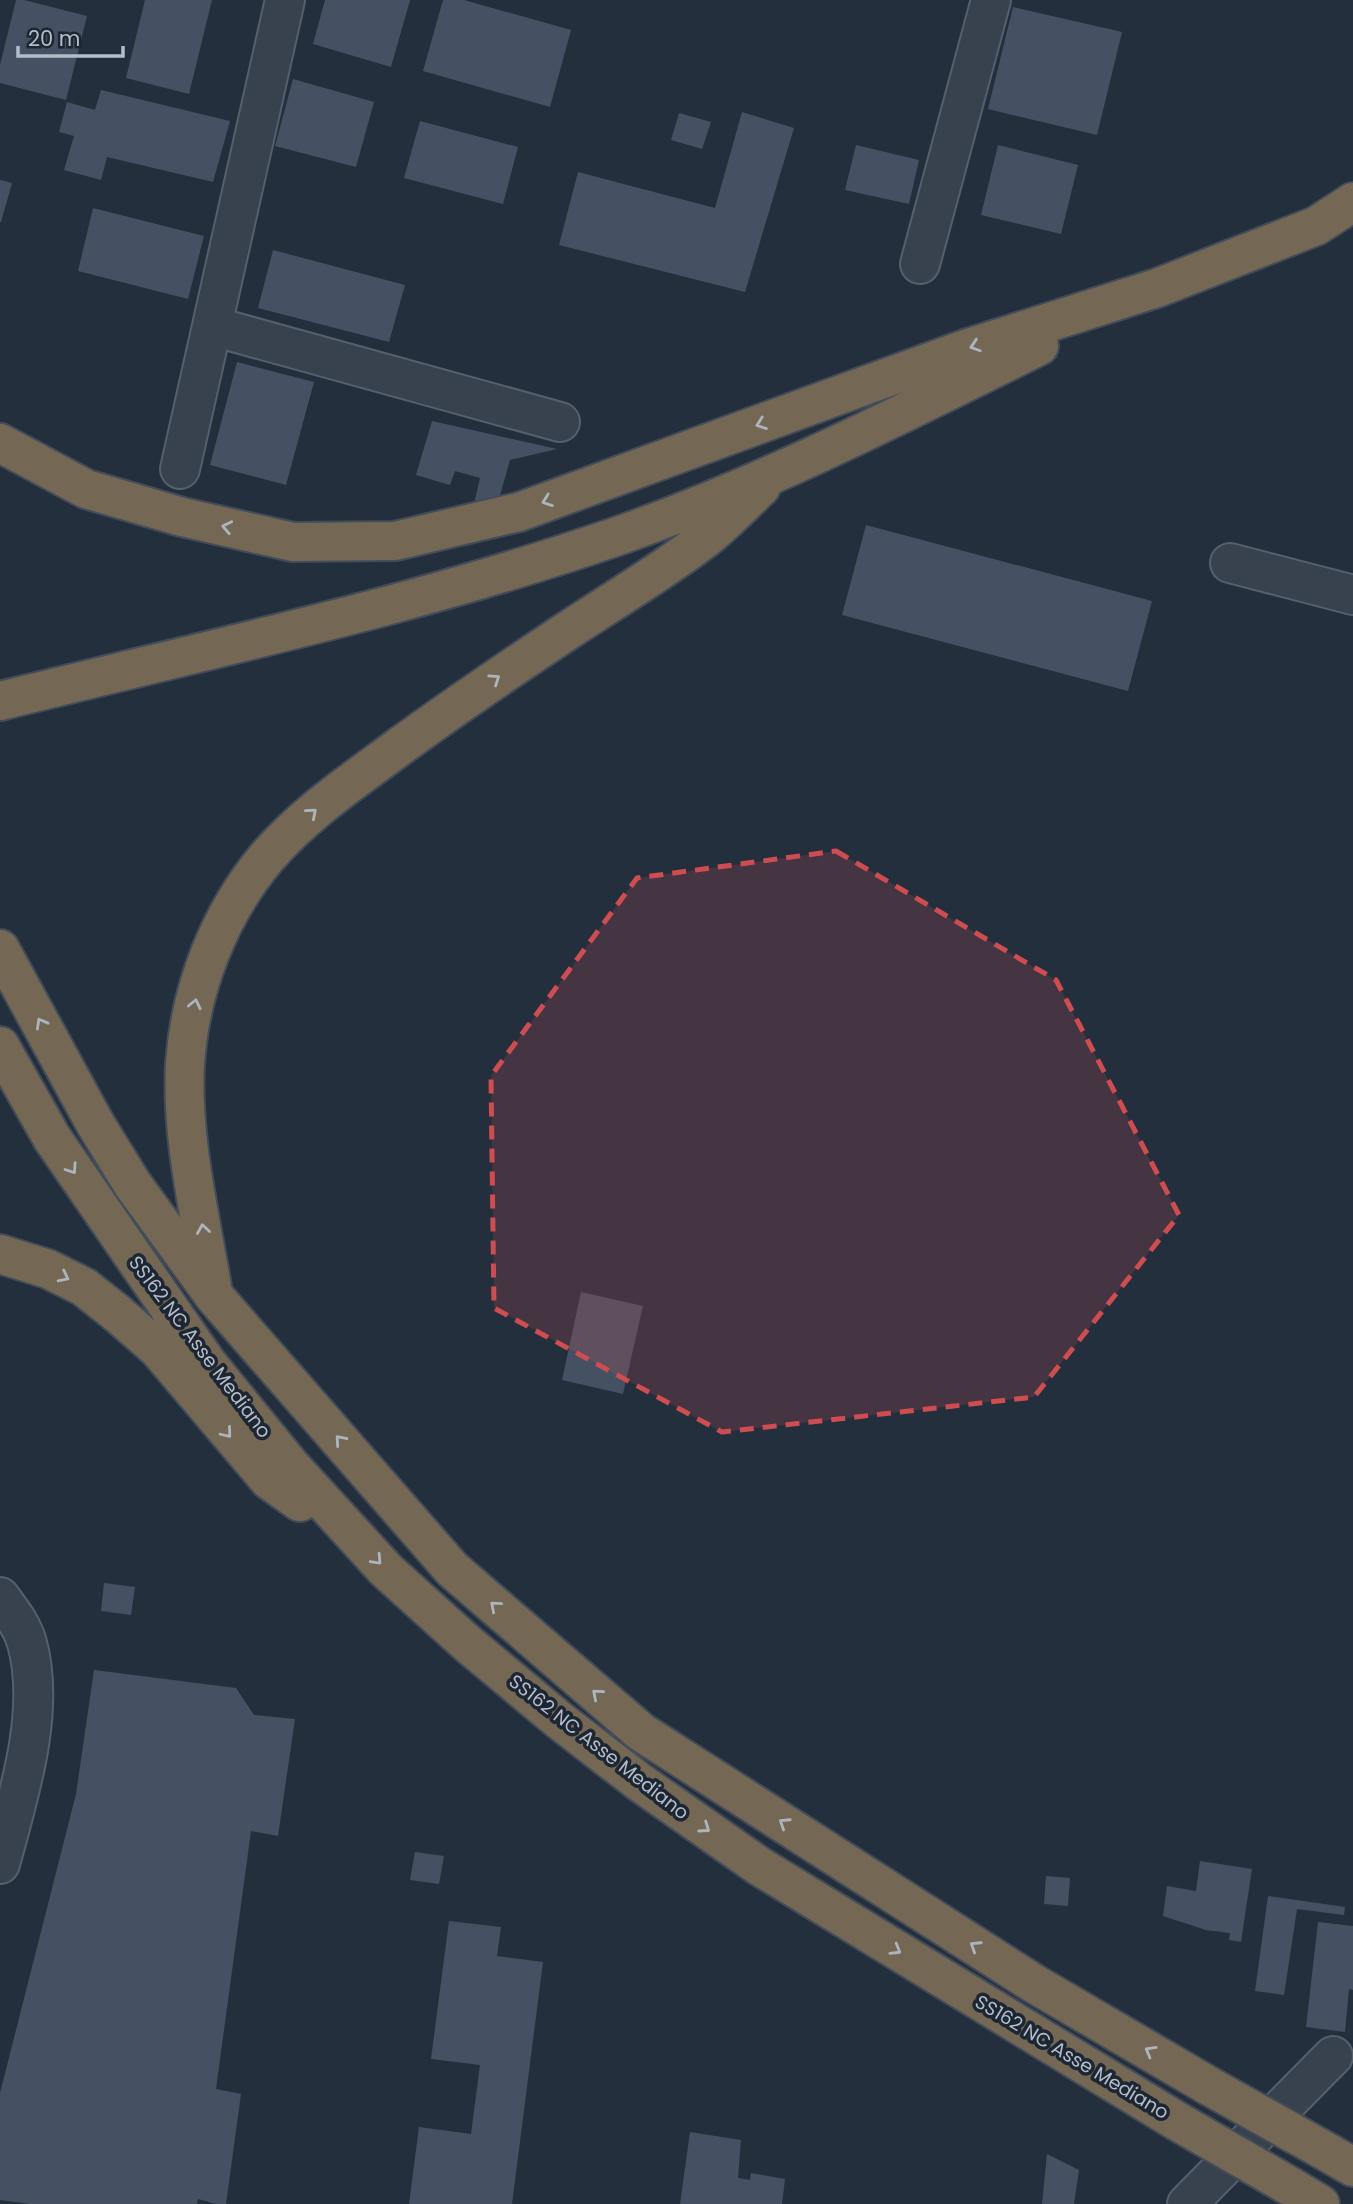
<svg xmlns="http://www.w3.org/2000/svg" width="1353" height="2204" font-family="Poppins,sans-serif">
	<rect width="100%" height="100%" fill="#242f3e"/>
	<path fill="#455162" d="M16 0H24L87 16 66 100 0 83V65Z
		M145 0H212L189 94 126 78Z
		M325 0H410L391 67 313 44Z
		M443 0H464L571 30 550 107 423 71Z
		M1013 7 1122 32 1097 135 988 109Z
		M293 79 374 102 356 167 275 146Z
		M101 90 230 121 213 182 107 157 101 180 64 170 74 136 59 132 67 102 95 110Z
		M742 112 794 128 745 292 559 245 578 172 715 208Z
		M679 113 711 122 702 149 671 140Z
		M420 121 518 147 503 204 404 178Z
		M856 145 919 160 909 204 845 190Z
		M998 145 1078 165 1061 234 981 215Z
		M0 180 12 183 1 222H0Z
		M93 208 204 236 188 299 78 271Z
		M273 250 405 285 389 342 258 308Z
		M237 362 314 382 286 485 210 465Z
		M432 421 557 449 510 460 497 506 472 513 480 478 455 471 450 485 416 475Z
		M866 525 1152 601 1128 691 842 615Z
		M581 1292 643 1306 623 1394 562 1380Z
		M104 1583 135 1587 131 1615 101 1611Z
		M94 1670 236 1688 254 1715 295 1719 278 1836 251 1831 216 2089 241 2094 226 2204H216L198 2199 197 2204H30L0 2200V2093L76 1794Z
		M415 1852 444 1856 439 1884 410 1880Z
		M1200 1861 1252 1869 1241 1942 1229 1940 1230 1933 1206 1930 1163 1916 1167 1886 1196 1891Z
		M1046 1876 1070 1878 1068 1906 1044 1904Z
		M1268 1896 1345 1907 1344 1915 1297 1909 1284 1995 1255 1991Z
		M449 1921 501 1927 497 1956 543 1962 512 2204H409L419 2127 471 2134 480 2065 431 2059Z
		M1318 1922 1353 1926V1990L1349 1989 1345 2032 1306 2027Z
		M690 2132 741 2140 738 2178 750 2180 751 2173 785 2179 782 2204H680Z
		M1047 2154 1079 2170 1074 2204H1042Z"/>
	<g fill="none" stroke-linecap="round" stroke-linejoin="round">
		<defs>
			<path id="minor" d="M920 264 991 0
				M212 326 560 422
				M180 469 285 0
				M1230 563 1353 595
				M0 1597C10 1611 22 1625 27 1643 46 1712 18 1797 0 1864
				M1187 2204 1333 2056"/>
			<path id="highway" d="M0 443 86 489 182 517 293 542 395 541 519 512 968 348 1157 288 1316 226 1353 202
				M0 701C206 650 414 606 615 537 761 486 900 415 1039 346
				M0 949 96 1125 133 1185 214 1296 452 1569 641 1732 1033 1983 1209 2086
				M0 1046 52 1138 207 1363 290 1465 386 1570 468 1644 559 1720 638 1781 759 1866 1175 2120
				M0 1254 48 1269 84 1287 118 1314 158 1349 269 1480 300 1502
				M212 1287C200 1214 181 1139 185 1064 190 989 219 914 267 857 305 813 353 781 399 747 451 709 504 673 558 637 607 604 659 574 706 538 725 523 743 504 761 487
				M1327 2152 1353 2167
				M1293 2188 1320 2204"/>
		</defs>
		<use href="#minor" stroke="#565f6c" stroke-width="42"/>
		<use href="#highway" stroke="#434c59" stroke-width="42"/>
		<use href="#minor" stroke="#38414e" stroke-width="38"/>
		<use href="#highway" stroke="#746855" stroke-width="38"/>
		<defs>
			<path id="highway-bridge" d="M1209 2086 1327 2152
				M1175 2120 1293 2188"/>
		</defs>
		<use href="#highway-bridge" stroke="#434c59" stroke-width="42" stroke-linecap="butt"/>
		<use href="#highway-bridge" stroke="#746855" stroke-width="38"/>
	</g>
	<defs><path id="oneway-chevron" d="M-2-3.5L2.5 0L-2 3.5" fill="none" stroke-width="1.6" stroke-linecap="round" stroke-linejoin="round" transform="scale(1.75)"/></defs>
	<g stroke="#aeb4bd">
		<use href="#oneway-chevron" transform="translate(975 346) rotate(162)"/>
		<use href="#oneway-chevron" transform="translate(761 424) rotate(160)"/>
		<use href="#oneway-chevron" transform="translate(547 501) rotate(160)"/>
		<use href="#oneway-chevron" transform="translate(227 527) rotate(-168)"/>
		<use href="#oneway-chevron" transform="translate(495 679) rotate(-34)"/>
		<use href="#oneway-chevron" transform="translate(312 813) rotate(-41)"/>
		<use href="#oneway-chevron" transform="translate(195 1004) rotate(-77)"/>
		<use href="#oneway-chevron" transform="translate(41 1023) rotate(-119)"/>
		<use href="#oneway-chevron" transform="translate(72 1169) rotate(56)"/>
		<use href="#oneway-chevron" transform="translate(203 1229) rotate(-99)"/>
		<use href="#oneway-chevron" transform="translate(64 1277) rotate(27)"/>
		<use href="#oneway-chevron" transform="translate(227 1433) rotate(50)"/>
		<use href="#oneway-chevron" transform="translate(340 1440) rotate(-131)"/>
		<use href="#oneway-chevron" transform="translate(377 1560) rotate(47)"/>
		<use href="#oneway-chevron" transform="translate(495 1606) rotate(-139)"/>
		<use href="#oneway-chevron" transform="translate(597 1694) rotate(-139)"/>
		<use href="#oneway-chevron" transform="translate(784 1823) rotate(-147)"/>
		<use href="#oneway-chevron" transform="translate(705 1828) rotate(35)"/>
		<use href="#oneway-chevron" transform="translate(975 1946) rotate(-147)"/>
		<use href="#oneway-chevron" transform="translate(896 1950) rotate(31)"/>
		<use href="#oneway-chevron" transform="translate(1150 2051) rotate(-150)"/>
	</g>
	<path fill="#ce4d50" fill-opacity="0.2" stroke="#ce4d50" stroke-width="5" stroke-dasharray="14 9" stroke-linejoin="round" d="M836 851 1056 980 1179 1215 1034 1397 722 1432 494 1308 491 1076 637 878Z"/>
	<g text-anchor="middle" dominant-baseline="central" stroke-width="7" stroke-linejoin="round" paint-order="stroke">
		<g font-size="19" fill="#b4bcc9" stroke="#1d2633">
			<text transform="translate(200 1347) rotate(53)">SS162 NC Asse Mediano</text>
			<text transform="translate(599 1747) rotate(38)">SS162 NC Asse Mediano</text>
			<text transform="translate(1072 2057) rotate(31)">SS162 NC Asse Mediano</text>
		</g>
	</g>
	<path d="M18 46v10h105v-10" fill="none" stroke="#b4bcc9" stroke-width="3.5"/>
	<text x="28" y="46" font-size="21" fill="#b4bcc9" stroke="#1d2633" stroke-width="5" paint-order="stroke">20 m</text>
</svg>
